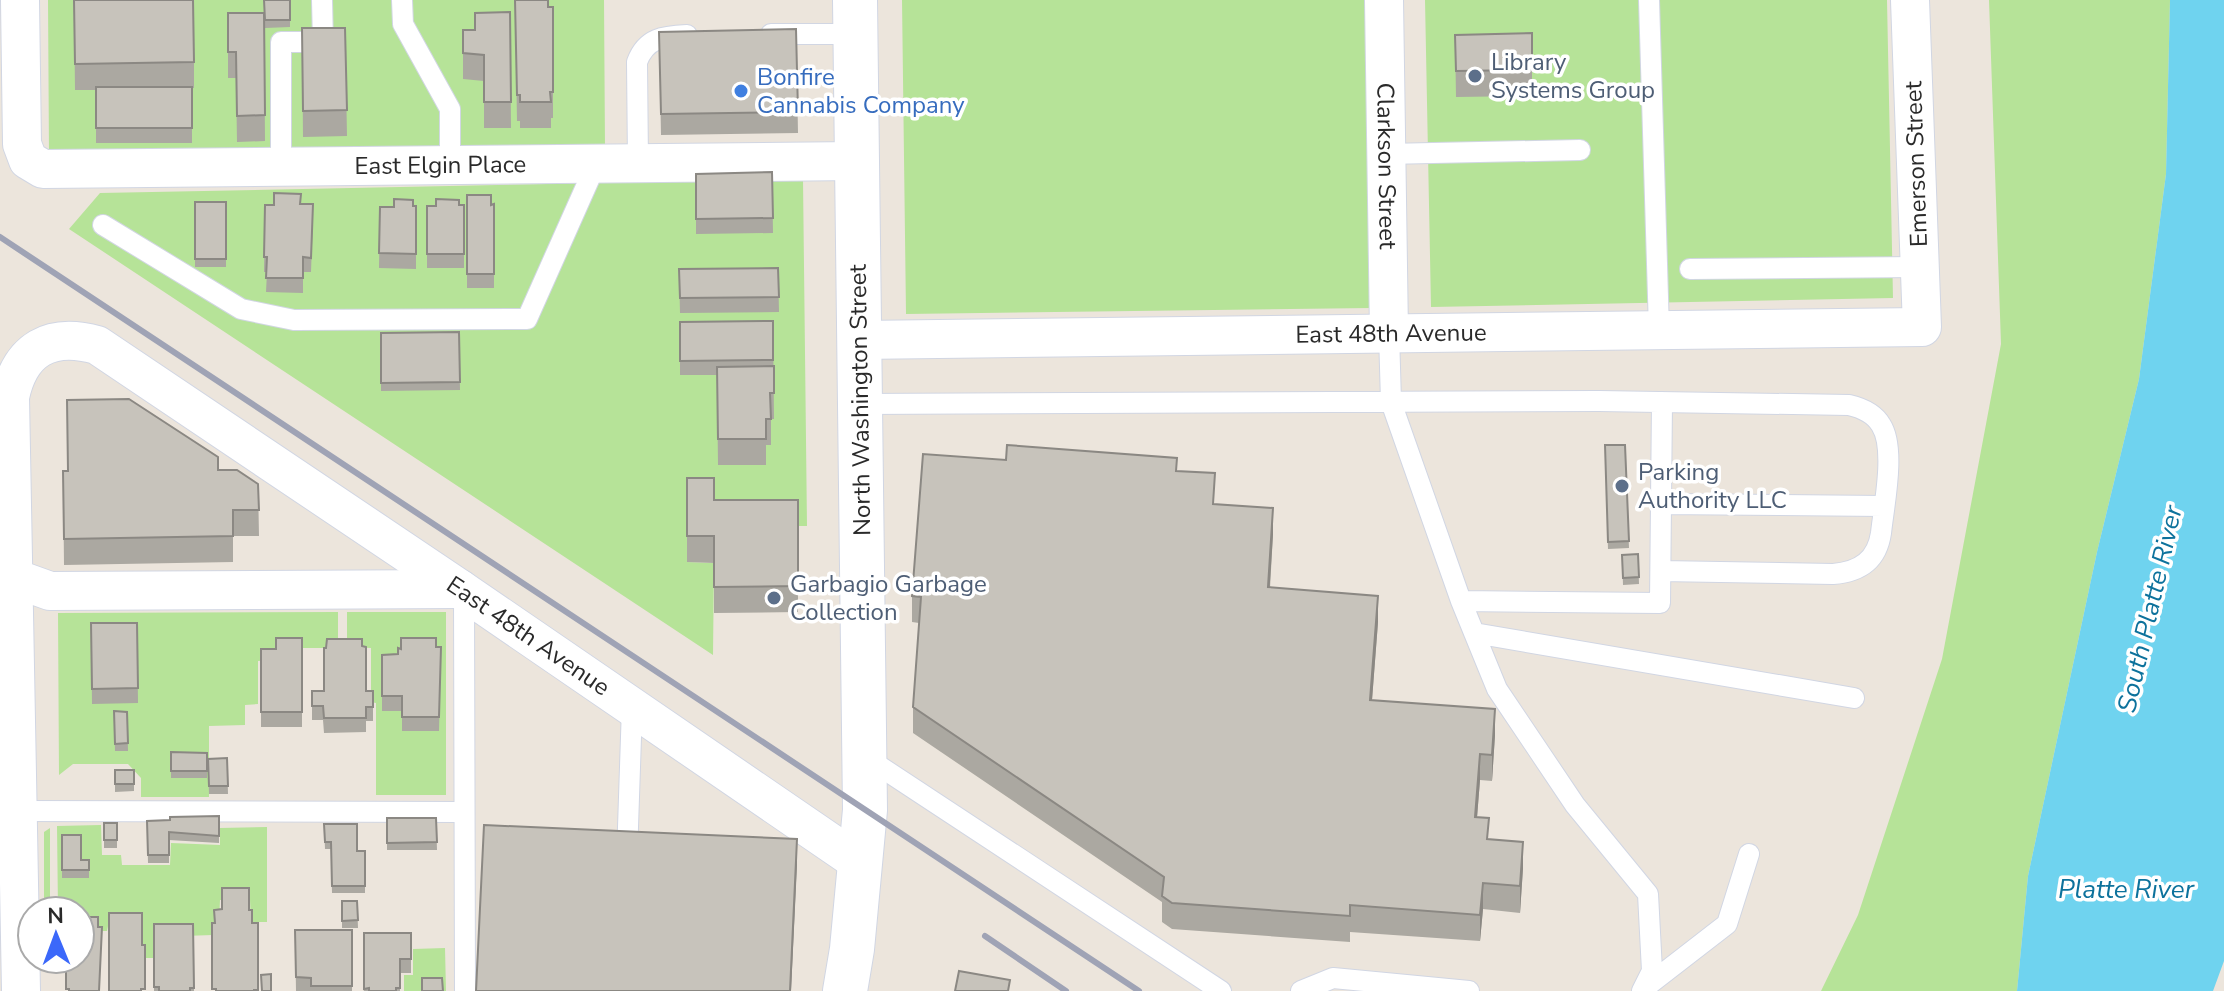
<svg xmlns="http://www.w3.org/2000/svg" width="2224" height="991" font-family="'Nunito Sans',sans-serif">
	<rect width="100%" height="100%" fill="#ece5dc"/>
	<path fill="#b6e398" d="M48 0H604L605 148 49 155Z
		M902 0H1367L1371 308 906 314Z
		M1425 0H1887L1893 298 1431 307Z
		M1989 0H2170L2166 174 2139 379 2097 552 2028 876 2017 991H1821L1858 915 1942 659 2001 344Z
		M803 179 807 526H714L687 562 714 563 713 655 69 229 100 193Z
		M338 612V648H274L273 660 258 661V704L245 705V725L209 726V797H141V778L128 764H73L59 775 58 613Z
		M347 612H446V795H376V703L371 702V648L347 647Z
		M101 825 102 855H121L122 865H170L171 843 220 845V828L267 827V922H251L250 900H220L219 922 213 923V935L153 937V958H143V926H108L107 931H80V911H58L57 826Z
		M50 828V911H44V832Z
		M445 948 446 991H404V975H413V949Z"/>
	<path fill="#6fd3ef" d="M2170 0H2224V961L2213 991H2017L2028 876 2097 552 2139 379 2166 174Z"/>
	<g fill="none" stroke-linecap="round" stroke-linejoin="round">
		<defs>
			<path id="service" d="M402 0 403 24 450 109V165
				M1649 0 1659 330
				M771 34H855
				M1386 154 1580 150
				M638 163 637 62C646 38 663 36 687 35
				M281 167V42H323L322 0
				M103 225 241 309 294 320 527 319 596 164
				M1690 269 1919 267
				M1389 333 1391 402 1461 601 1497 689 1575 805 1648 894 1652 971 1642 991
				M860 404 1599 401 1849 405C1862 408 1874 413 1881 425 1896 448 1884 505 1881 533 1877 560 1860 572 1833 574L1661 571
				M1661 504 1884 506
				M464 591 465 991
				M1461 601 1660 603 1662 402
				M1474 633 1854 698
				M864 756 1221 991
				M18 811 464 812
				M627 857 632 707
				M1647 986 1727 924 1749 854
				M1301 991 1333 978 1469 991"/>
			<g id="minor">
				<path id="s1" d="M20 0 22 144 28 160 43 169 856 161"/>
				<path id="s2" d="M1384 0 1389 333"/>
				<path id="s3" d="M859 340 1922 327 1910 0"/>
				<path d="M0 573 50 591 460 589"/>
				<path id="s4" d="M21 991 10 397C20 349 50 332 97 345L460 589 860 863"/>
			</g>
			<path id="secondary" d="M845 991 852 949 865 810 855 0"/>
		</defs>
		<use href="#service" stroke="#d1d6e3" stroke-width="22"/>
		<use href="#minor" stroke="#d1d6e3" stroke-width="40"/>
		<use href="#secondary" stroke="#d1d6e3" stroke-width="46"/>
		<use href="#service" stroke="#fff" stroke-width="20"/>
		<use href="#minor" stroke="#fff" stroke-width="38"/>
		<use href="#secondary" stroke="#fff" stroke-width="44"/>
		<path stroke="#9fa3b5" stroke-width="6" d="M0 237 1139 991
			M985 936 1066 991"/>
	</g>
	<path fill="#aba8a1" d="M74 0 194 62V88H192V143H96V90H75Z
		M264 0H290V27L265 28Z
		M515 0 553 7V118H551V128H520V121H517Z
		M510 12 511 128H484V81L463 79V30H475Z
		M228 13H264L265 141 237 142 236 78H228Z
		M302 28H345L347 136 303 137Z
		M796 29 798 133 661 135 659 32Z
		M1532 33V96L1456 97 1455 35Z
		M772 172 773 233 696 234V174Z
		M467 195 494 204V288H467Z
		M195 202H226V267H195Z
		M301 204 313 219 311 272H303V293L266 292 267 272H264L265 205Z
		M464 205V268H427V206Z
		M416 206V269L379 268 380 207Z
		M778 268 779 312 680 313 679 269Z
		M773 321 774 419H771V445H766V465H718L717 375H680V322Z
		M459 332 460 390 381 391V333Z
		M1605 445H1625L1629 548 1608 549Z
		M218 470 258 484 259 536H233V562L64 565 63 471Z
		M1177 471 1214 504 1273 534 1270 588 1378 622 1372 700 1495 735 1492 781 1480 780 1477 817 1489 840 1523 868 1520 913 1483 909 1480 941 1350 932V942L1172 929 1162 922V902L913 733V707L919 623 912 622V596Z
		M687 478 714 500H798V612L714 613V563L687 562Z
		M1638 554 1639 584 1623 585 1622 555Z
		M91 623H137L138 703 92 704Z
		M302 638V727H261V649H276Z
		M436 647H441L439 731H402V711H382V655L398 654Z
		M312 691H373V721H366V732L324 733 323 720H312Z
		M114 711 127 712 128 751H115Z
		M171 752 207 753V778H171Z
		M227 758 228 794H209L208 759Z
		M115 770H134V791L115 792Z
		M219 816V843L169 840V863H148L147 821 170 820Z
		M387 818H436L437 850H387Z
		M104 823H117V848H104Z
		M324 824 357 851H365V893H332L331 849H325Z
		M62 835 81 860H89V878H62Z
		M342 901H357L358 928H342Z
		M154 924H193L194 991H154Z
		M295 930H352V991H296Z
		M364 933H411V973H400V991H364Z"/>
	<path fill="#8b8883" d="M1273 508V534L1268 613V587Z
		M1378 596V622L1370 726V700Z
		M1495 709V735L1492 781V755Z
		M1480 754V780L1475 843V817Z
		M797 839V865L791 991H790Z
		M1523 842V868L1520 913V886Z
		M1483 883V909L1480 941V915Z"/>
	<path fill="#c7c3bb" stroke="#8b8883" stroke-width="2" d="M74 0H193L194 62 75 64Z
		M264 0H290V20H265Z
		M515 0H548V7H553V92H550L551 102H520V95H517Z
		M510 12 511 102H484V55L463 53V30H475V13Z
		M228 13H264L265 115 237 116 236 52H228Z
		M302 28H345L347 110 303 111Z
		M796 29 798 112 661 114 659 32Z
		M1532 33V70L1456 71 1455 35Z
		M96 87H192V128H96Z
		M772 172 773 218 696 219V174Z
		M274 193 301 194 300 204H313L311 258 303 257V278H266L267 257H264L265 205H274Z
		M467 195H491V205L494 204V274H467Z
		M394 199 413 200V206H416V254L379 253 380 207H394Z
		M436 199 459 200V205H464V254H427V206H436Z
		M195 202H226V259H195Z
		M778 268 779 297 680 298 679 269Z
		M773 321V360L680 361V322Z
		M459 332 460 382 381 383V333Z
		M774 366V393H770L771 419H766V439H718L717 367Z
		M129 399 218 457V470H237L258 484 259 510H233V536L64 539 63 471H68L67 400Z
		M1007 445 1177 458 1176 471 1215 473 1213 504 1273 508 1268 587 1378 596 1370 700 1495 709 1492 755 1480 754 1475 817 1489 818 1487 839 1523 842 1520 886 1483 883 1480 915 1350 905V916L1172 903 1162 896 1164 877 913 707 921 597 912 596 923 454 1006 460Z
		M1605 445H1625L1629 541 1608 542Z
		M687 478H714V500H798V586L714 587V536H687Z
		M1638 554 1639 577 1623 578 1622 555Z
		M91 623H137L138 688 92 689Z
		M276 638H302V712H261V649H276Z
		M401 638H436V647H441L439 717H402V696H382V655L398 654V648L401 649Z
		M327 639H362V646L366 647V691H373V707H366V718H324L323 706H312V691H324V648H326Z
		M114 711 127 712 128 743 115 744Z
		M171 752 207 753V771H171Z
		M227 758 228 786H209L208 759Z
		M115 770H134V784H115Z
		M219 816V836L169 832V855H148L147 821 170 820V817Z
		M387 818H436L437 842 387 843Z
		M104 823H117V840H104Z
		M324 824H357V851H365V886H332L331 842H325Z
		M484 825 797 839 790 991H476Z
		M62 835H81V860H89V870H62Z
		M222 888H249V910H252V923H258V990H254V991H216V989H212V923H215L214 910 222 909Z
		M342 901H357L358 920 342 921Z
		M109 913H142V945H145V989H141V991H109Z
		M80 917H98V927H102L99 991H69V989H66V959H80Z
		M154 924H193L194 988H190V991H159V987H154Z
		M295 930H352V986H311V978L296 977Z
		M364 933H411V959H400V988H396V991H369V988L364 989Z
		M959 971 1010 980 1008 991H955Z
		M271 974V991H262L261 975Z
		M422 978H442L443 991H422Z"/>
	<g fill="#5c6f8a" stroke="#fff" stroke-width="3">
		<circle cx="1475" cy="76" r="8"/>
		<circle cx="1622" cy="486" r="8"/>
		<circle cx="774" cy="598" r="8"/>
	</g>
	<circle fill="#3f7fe0" stroke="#fff" stroke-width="3" cx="741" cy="91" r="8"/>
	<g text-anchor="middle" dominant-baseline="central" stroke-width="7" stroke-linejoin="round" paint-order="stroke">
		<g font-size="24" fill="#4e5e75" stroke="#fff" text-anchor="start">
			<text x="1491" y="62">Library<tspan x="1491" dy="28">Systems Group</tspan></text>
			<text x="1638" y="472">Parking<tspan x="1638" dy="28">Authority LLC</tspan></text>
			<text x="790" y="584">Garbagio Garbage<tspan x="790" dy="28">Collection</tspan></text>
		</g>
		<g font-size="24" fill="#366cbe" stroke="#fff" text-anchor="start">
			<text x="757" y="77">Bonfire<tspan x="757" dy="28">Cannabis Company</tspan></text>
		</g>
		<g font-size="24" fill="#2a2a2a" stroke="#fff">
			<text transform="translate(1916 164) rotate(-92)">Emerson Street</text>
			<text stroke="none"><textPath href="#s1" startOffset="576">East Elgin Place</textPath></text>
			<text stroke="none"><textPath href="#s2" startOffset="166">Clarkson Street</textPath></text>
			<text stroke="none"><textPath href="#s3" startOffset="532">East 48th Avenue</textPath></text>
			<text transform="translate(860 400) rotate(-91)">North Washington Street</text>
			<text stroke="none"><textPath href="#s4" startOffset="1232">East 48th Avenue</textPath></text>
		</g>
		<g font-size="26" font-style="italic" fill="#0d729c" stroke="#fff">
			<text transform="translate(2150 609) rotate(-77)">South Platte River</text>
			<text x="2126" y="889">Platte River</text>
		</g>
	</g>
	<g transform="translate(56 935) rotate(359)"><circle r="38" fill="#ffffff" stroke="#aaaaaa" stroke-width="2"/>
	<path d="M0-6L14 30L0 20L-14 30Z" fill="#3b68fa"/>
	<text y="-12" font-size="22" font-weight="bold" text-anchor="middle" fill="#2a2a2a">N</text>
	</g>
</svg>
